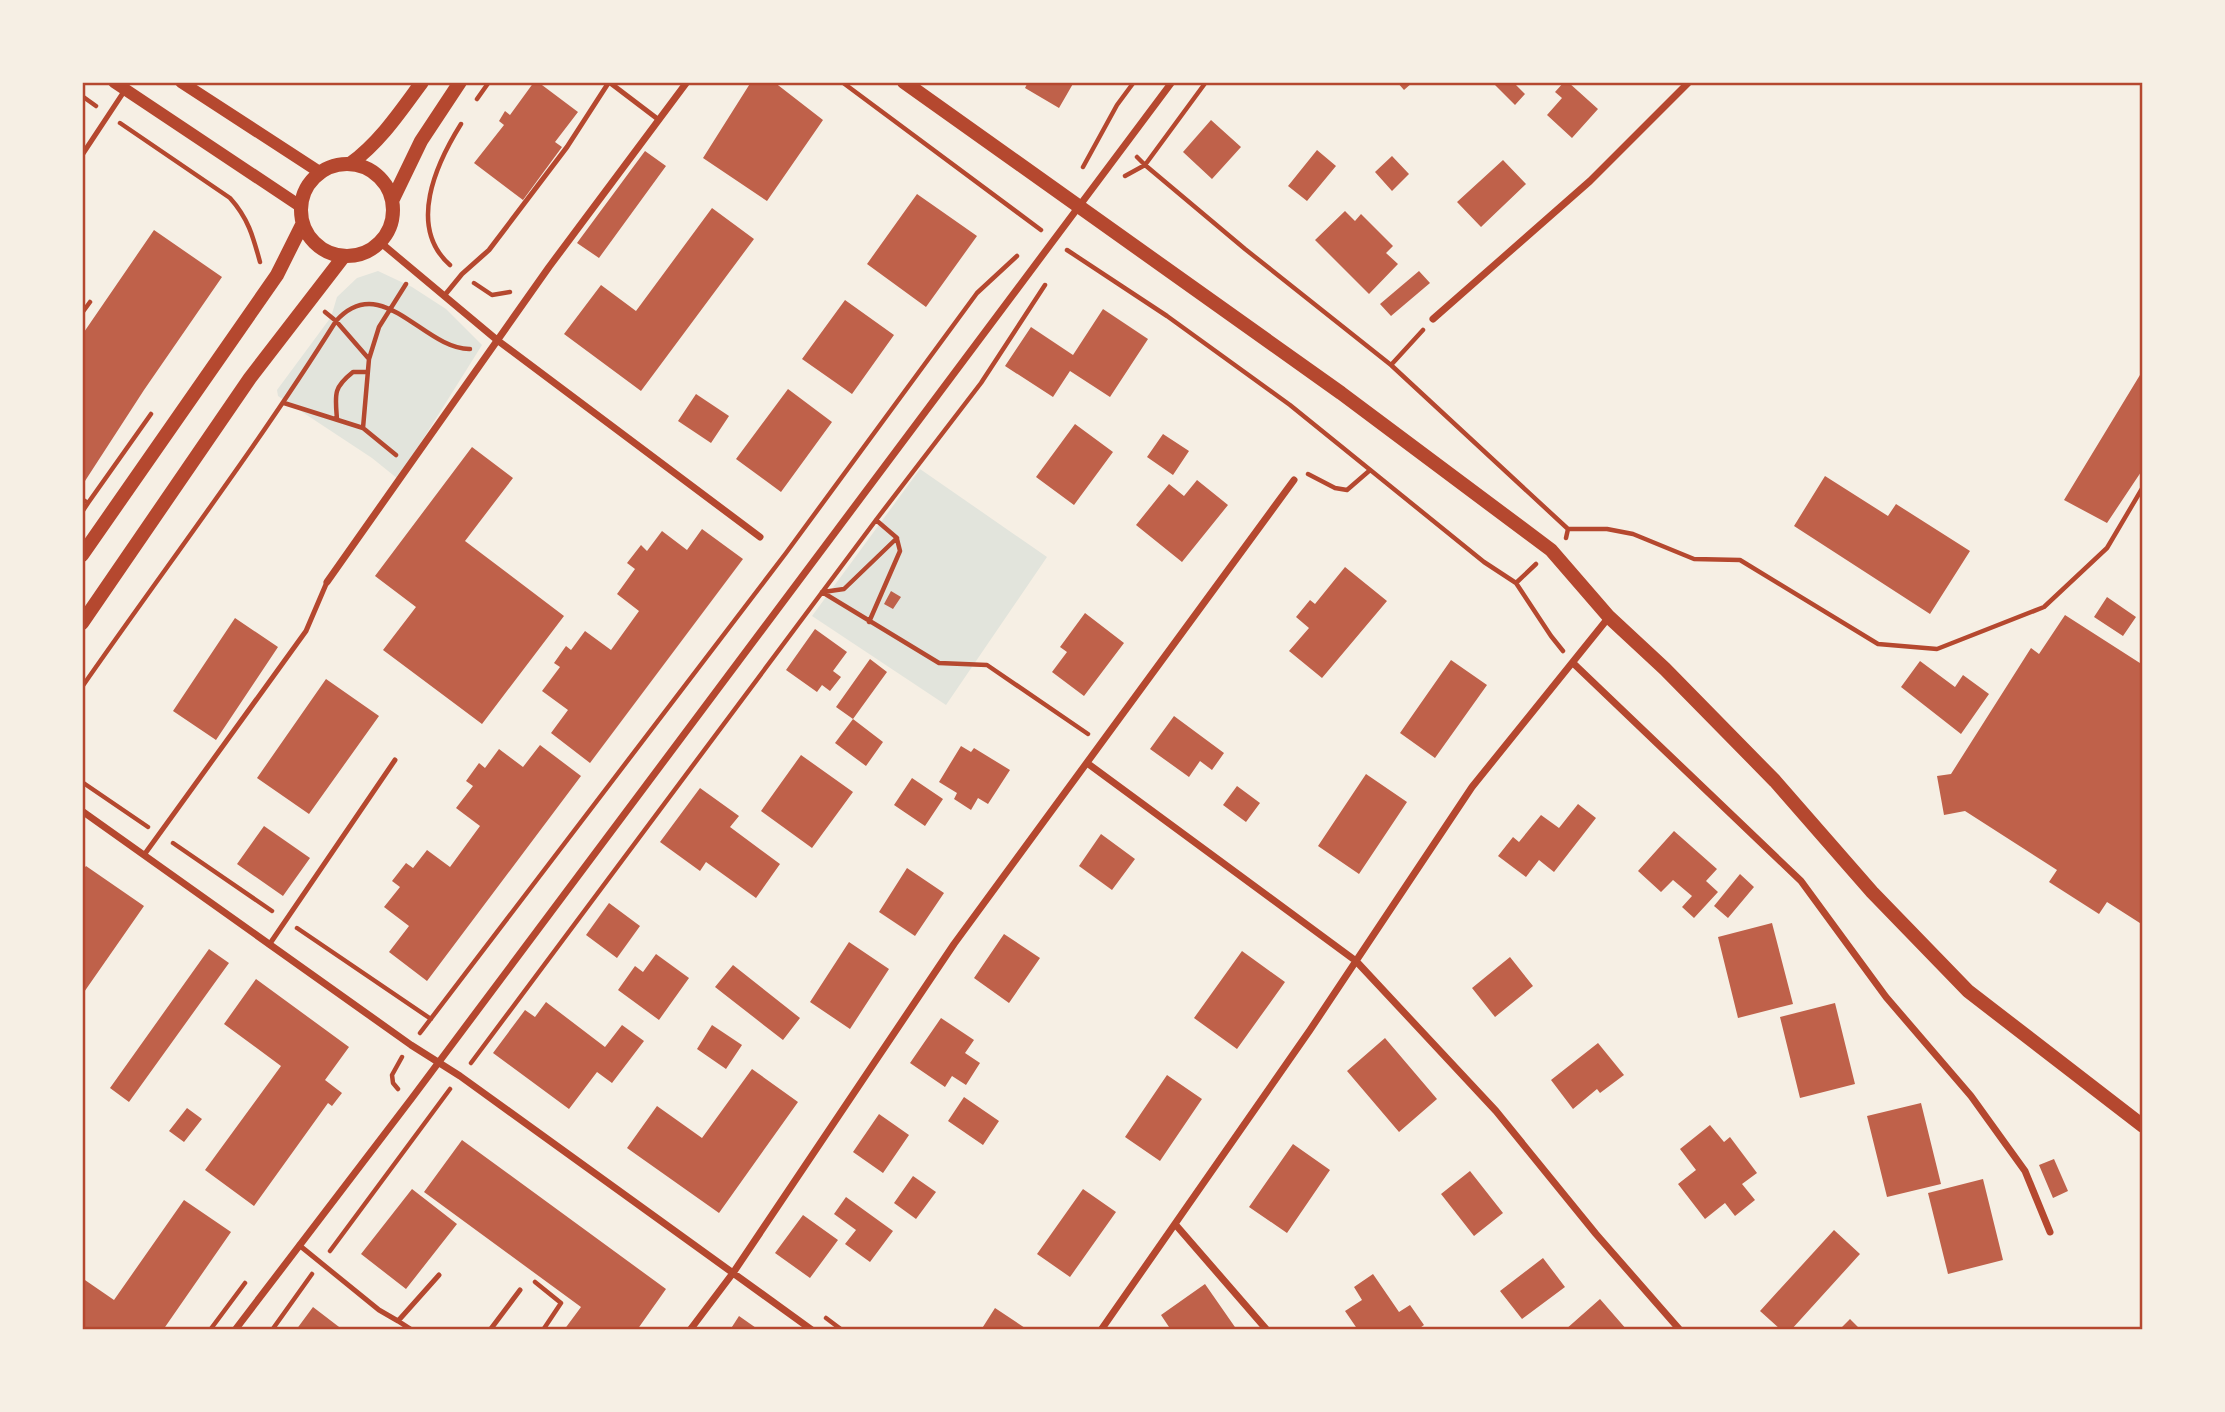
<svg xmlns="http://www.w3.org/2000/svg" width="2225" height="1412" font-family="'Alegreya Sans',sans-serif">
	<rect width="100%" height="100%" fill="#f6efe4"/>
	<path fill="#e2e4dc" d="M378 271 412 287 446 309 482 345 398 479 372 458 278 396 277 390 331 317 337 297 357 278Z
		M920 469 1047 557 946 705 812 616Z"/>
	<path fill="#bf614a" d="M534 82H538L578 112 555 142 562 147 523 200 474 163 504 125 499 121 505 111 510 115Z
		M751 82H774L823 120 767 201 703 158Z
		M1028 82H1074L1059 108 1025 88Z
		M1397 82H1413L1404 90Z
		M1492 82H1513L1525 94 1515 105Z
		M1564 82H1568L1598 109 1572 138 1547 115 1562 98 1555 92Z
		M1211 120 1241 147 1212 179 1183 152Z
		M1317 150 1336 166 1307 201 1288 186Z
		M645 151 666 166 599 258 577 243Z
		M1392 156 1409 174 1392 191 1375 172Z
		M1503 160 1526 184 1481 227 1457 202Z
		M917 194 977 236 926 307 867 264Z
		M712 208 754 239 641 391 564 334 601 285 636 311Z
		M1345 211 1355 221 1361 214 1393 246 1386 253 1398 264 1369 294 1315 240Z
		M154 230 222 277 144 390 85 481 82 479V335Z
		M1419 271 1430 283 1391 316 1380 304Z
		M845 300 894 335 852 394 802 359Z
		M1103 309 1148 339 1110 397 1070 371 1053 397 1005 366 1031 327 1073 355Z
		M2143 370V469L2107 523 2064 500Z
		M788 389 832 422 781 492 736 459Z
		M696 394 729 416 711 443 678 421Z
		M1075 424 1113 452 1074 505 1036 477Z
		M1163 434 1189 451 1173 475 1147 457Z
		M472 447 513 478 465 541 564 616 482 724 383 650 416 607 375 576Z
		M1825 476 1888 516 1896 504 1970 551 1930 614 1794 526Z
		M1197 480 1228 505 1182 562 1136 525 1169 484 1184 496Z
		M702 529 743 559 590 763 551 733 568 710 542 691 560 667 554 663 566 646 571 650 585 631 611 650 639 611 617 594 635 569 627 563 641 545 647 551 662 531 687 550Z
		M1345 567 1387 601 1322 678 1289 651 1309 628 1296 617 1310 600 1315 604Z
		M891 591 901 597 893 609 884 604Z
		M2107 597 2136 617 2123 636 2094 617Z
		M1085 613 1124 643 1084 696 1052 672 1067 652 1060 647Z
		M2065 615 2143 665V925L2107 902 2099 914 2049 882 2057 870 1965 811 1944 815 1937 776 1951 774 2031 648 2039 654Z
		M235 618 278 647 216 740 173 711Z
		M815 629 847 652 833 671 841 677 830 691 822 685 817 692 786 670Z
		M870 659 887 672 853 719 836 707Z
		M1451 660 1487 685 1435 758 1400 733Z
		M1920 661 1955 687 1963 675 1989 694 1961 734 1901 687Z
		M326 679 379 716 309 814 257 778Z
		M1174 716 1224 753 1212 770 1200 761 1189 777 1150 749Z
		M853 719 883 742 866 766 835 743Z
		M540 745 581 776 427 981 389 952 409 926 384 907 400 887 392 881 406 863 413 868 427 850 450 867 480 826 456 808 473 786 466 781 479 763 485 768 499 749 523 767Z
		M961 746 971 752 974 748 1010 770 988 804 978 798 971 810 954 799 957 793 939 782Z
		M801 755 853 792 812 848 761 811Z
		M1366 774 1407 802 1359 874 1318 846Z
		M912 778 943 799 925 826 894 805Z
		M1237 786 1260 803 1246 822 1223 805Z
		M700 788 739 816 730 827 780 864 756 898 706 862 700 871 660 842Z
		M1578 804 1596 818 1554 872 1539 860 1526 877 1498 856 1513 837 1519 842 1541 815 1559 828Z
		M264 826 310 858 283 896 237 864Z
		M1674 831 1717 869 1706 881 1718 892 1694 918 1682 907 1692 896 1673 880 1661 892 1638 871Z
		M1101 834 1135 859 1112 890 1079 866Z
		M86 866 144 906 82 995V871Z
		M907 868 944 893 915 936 879 912Z
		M1740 874 1754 887 1728 918 1714 906Z
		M609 903 640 926 617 958 586 935Z
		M1772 923 1793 1004 1738 1018 1718 937Z
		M1004 934 1040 958 1009 1003 974 978Z
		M849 942 889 969 850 1029 810 1002Z
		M209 949 229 963 129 1102 110 1088Z
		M1242 951 1285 982 1237 1049 1194 1018Z
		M656 954 689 978 659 1020 618 990 635 966 643 972Z
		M1510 957 1533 986 1495 1017 1472 988Z
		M733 965 800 1018 783 1040 715 987Z
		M256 979 349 1047 325 1080 342 1093 332 1106 328 1103 254 1206 205 1170 281 1066 224 1024Z
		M546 1002 605 1047 622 1025 644 1041 612 1083 597 1072 569 1109 493 1053 525 1010 535 1017Z
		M1835 1003 1855 1084 1800 1098 1780 1017Z
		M941 1018 974 1040 965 1053 980 1063 966 1085 952 1076 945 1087 910 1063Z
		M712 1025 742 1045 726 1069 697 1049Z
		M1385 1038 1437 1099 1399 1132 1347 1071Z
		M1598 1043 1624 1075 1600 1093 1597 1089 1573 1109 1551 1080Z
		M752 1069 798 1102 719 1213 627 1148 657 1106 702 1138Z
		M1167 1075 1202 1099 1160 1161 1125 1137Z
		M964 1097 999 1121 983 1145 948 1121Z
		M1921 1103 1941 1184 1887 1197 1867 1116Z
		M187 1108 202 1119 184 1142 169 1131Z
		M879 1114 909 1135 883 1173 853 1152Z
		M1710 1125 1724 1142 1730 1137 1757 1173 1742 1184 1755 1200 1735 1216 1725 1203 1705 1219 1678 1184 1696 1170 1680 1149Z
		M462 1140 666 1289 637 1330H564L581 1307 424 1192Z
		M1293 1144 1330 1170 1287 1233 1249 1207Z
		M2054 1159 2068 1191 2053 1198 2039 1165Z
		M1470 1171 1503 1213 1474 1236 1441 1194Z
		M913 1176 936 1192 916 1219 894 1203Z
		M1983 1179 2003 1260 1948 1274 1928 1193Z
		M412 1189 457 1224 406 1289 361 1254Z
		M1083 1189 1116 1212 1070 1277 1037 1254Z
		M846 1197 893 1231 870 1262 845 1244 856 1230 834 1214Z
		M184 1200 231 1232 163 1330H82V1278L114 1300Z
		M803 1215 838 1240 810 1278 775 1253Z
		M1834 1230 1860 1254 1791 1330H1781L1760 1311Z
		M1543 1258 1565 1287 1522 1319 1500 1291Z
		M1373 1274 1399 1312 1410 1305 1424 1325 1417 1330H1358L1345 1311 1362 1300 1354 1287Z
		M1205 1284 1237 1330H1171L1161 1315Z
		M1600 1299 1627 1330H1565Z
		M313 1307 343 1330H296Z
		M995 1308 1028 1330H981Z
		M739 1316 759 1330H730Z
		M1850 1319 1861 1330H1839Z"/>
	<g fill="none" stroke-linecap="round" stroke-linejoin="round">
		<path stroke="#b5482f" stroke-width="4.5" d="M842 82 1041 230
			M82 96 96 106
			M477 99 489 82
			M120 123 230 198C248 218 253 236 260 262
			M1137 157 1145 165 1206 82
			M1083 167 1117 105 1134 82
			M1125 176 1145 165 1245 249 1391 365 1568 529 1566 538
			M1067 250 1167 316 1290 405 1484 562 1516 583 1551 636 1563 651
			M450 265C407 227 436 164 461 124
			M474 283 492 295 510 292
			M325 312 336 321 369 359
			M82 313 90 302
			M1391 365 1423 330
			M284 403 363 428 396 455
			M337 419C335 394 333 388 353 372H367
			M363 428 369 359 379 327 406 284
			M1308 474 1335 488 1347 490 1369 471
			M82 499 88 503 151 414
			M82 512 88 503
			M1568 529H1607L1633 534 1694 559 1740 560 1878 644 1937 649 2044 607 2107 548 2143 487
			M1516 583 1536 564
			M822 592 939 663 987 665 1088 734
			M823 592 844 589 897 538 876 520
			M869 622 900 551 897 539
			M82 687C167 565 257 447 336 321 382 270 424 350 470 349
			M82 782 148 827
			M173 843 272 911
			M297 928 431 1019
			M420 1033 786 553 977 293 1017 256
			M471 1063 876 520 981 383 1045 285
			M398 1089 393 1083 392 1075 402 1057
			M330 1251 450 1089
			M535 1282 561 1303 543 1330
			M826 1318 842 1330
			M210 1330 245 1283
			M272 1330 312 1274"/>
		<path stroke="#b5482f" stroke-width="5" d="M82 155 125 90
			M444 296 462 274 489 250 567 147 609 82 659 120
			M144 855 306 631 327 582
			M269 945 395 760
			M299 1245 379 1310 398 1321 439 1275
			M2143 1274V1299
			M398 1321 412 1330
			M490 1330 520 1290"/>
		<path stroke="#b5482f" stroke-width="7" d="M381 243 497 340 760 537
			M1433 319 1590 181 1689 82
			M327 582 549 267 687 82
			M1573 663 1801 881 1886 997 1971 1096 2025 1171 2050 1232
			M1087 763 1356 961 1496 1111 1596 1234 1680 1330
			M82 811 411 1045 460 1076 812 1330
			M1175 1224 1267 1330
			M235 1330 412 1098 1172 82
			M690 1330 733 1273 954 944 1294 480
			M1101 1330 1310 1030 1472 787 1609 617"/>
		<path stroke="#b5482f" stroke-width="12" d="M114 82 300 206
			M181 82 321 173"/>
		<path stroke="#b5482f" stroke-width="14" d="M904 82 1341 393 1551 550 1609 617 1665 669 1775 781 1872 892 1968 991 2143 1126
			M301 210a46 46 0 1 1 92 0a46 46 0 1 1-92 0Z
			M350 164C380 142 400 112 422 82
			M393 199 421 141 460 82
			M82 555 277 275 302 225
			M82 623 250 378 344 256"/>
	</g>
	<rect width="2225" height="1412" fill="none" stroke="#f6efe4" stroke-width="168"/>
	<rect x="84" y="84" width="2057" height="1244" fill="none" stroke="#b5482f" stroke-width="2.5"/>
</svg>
